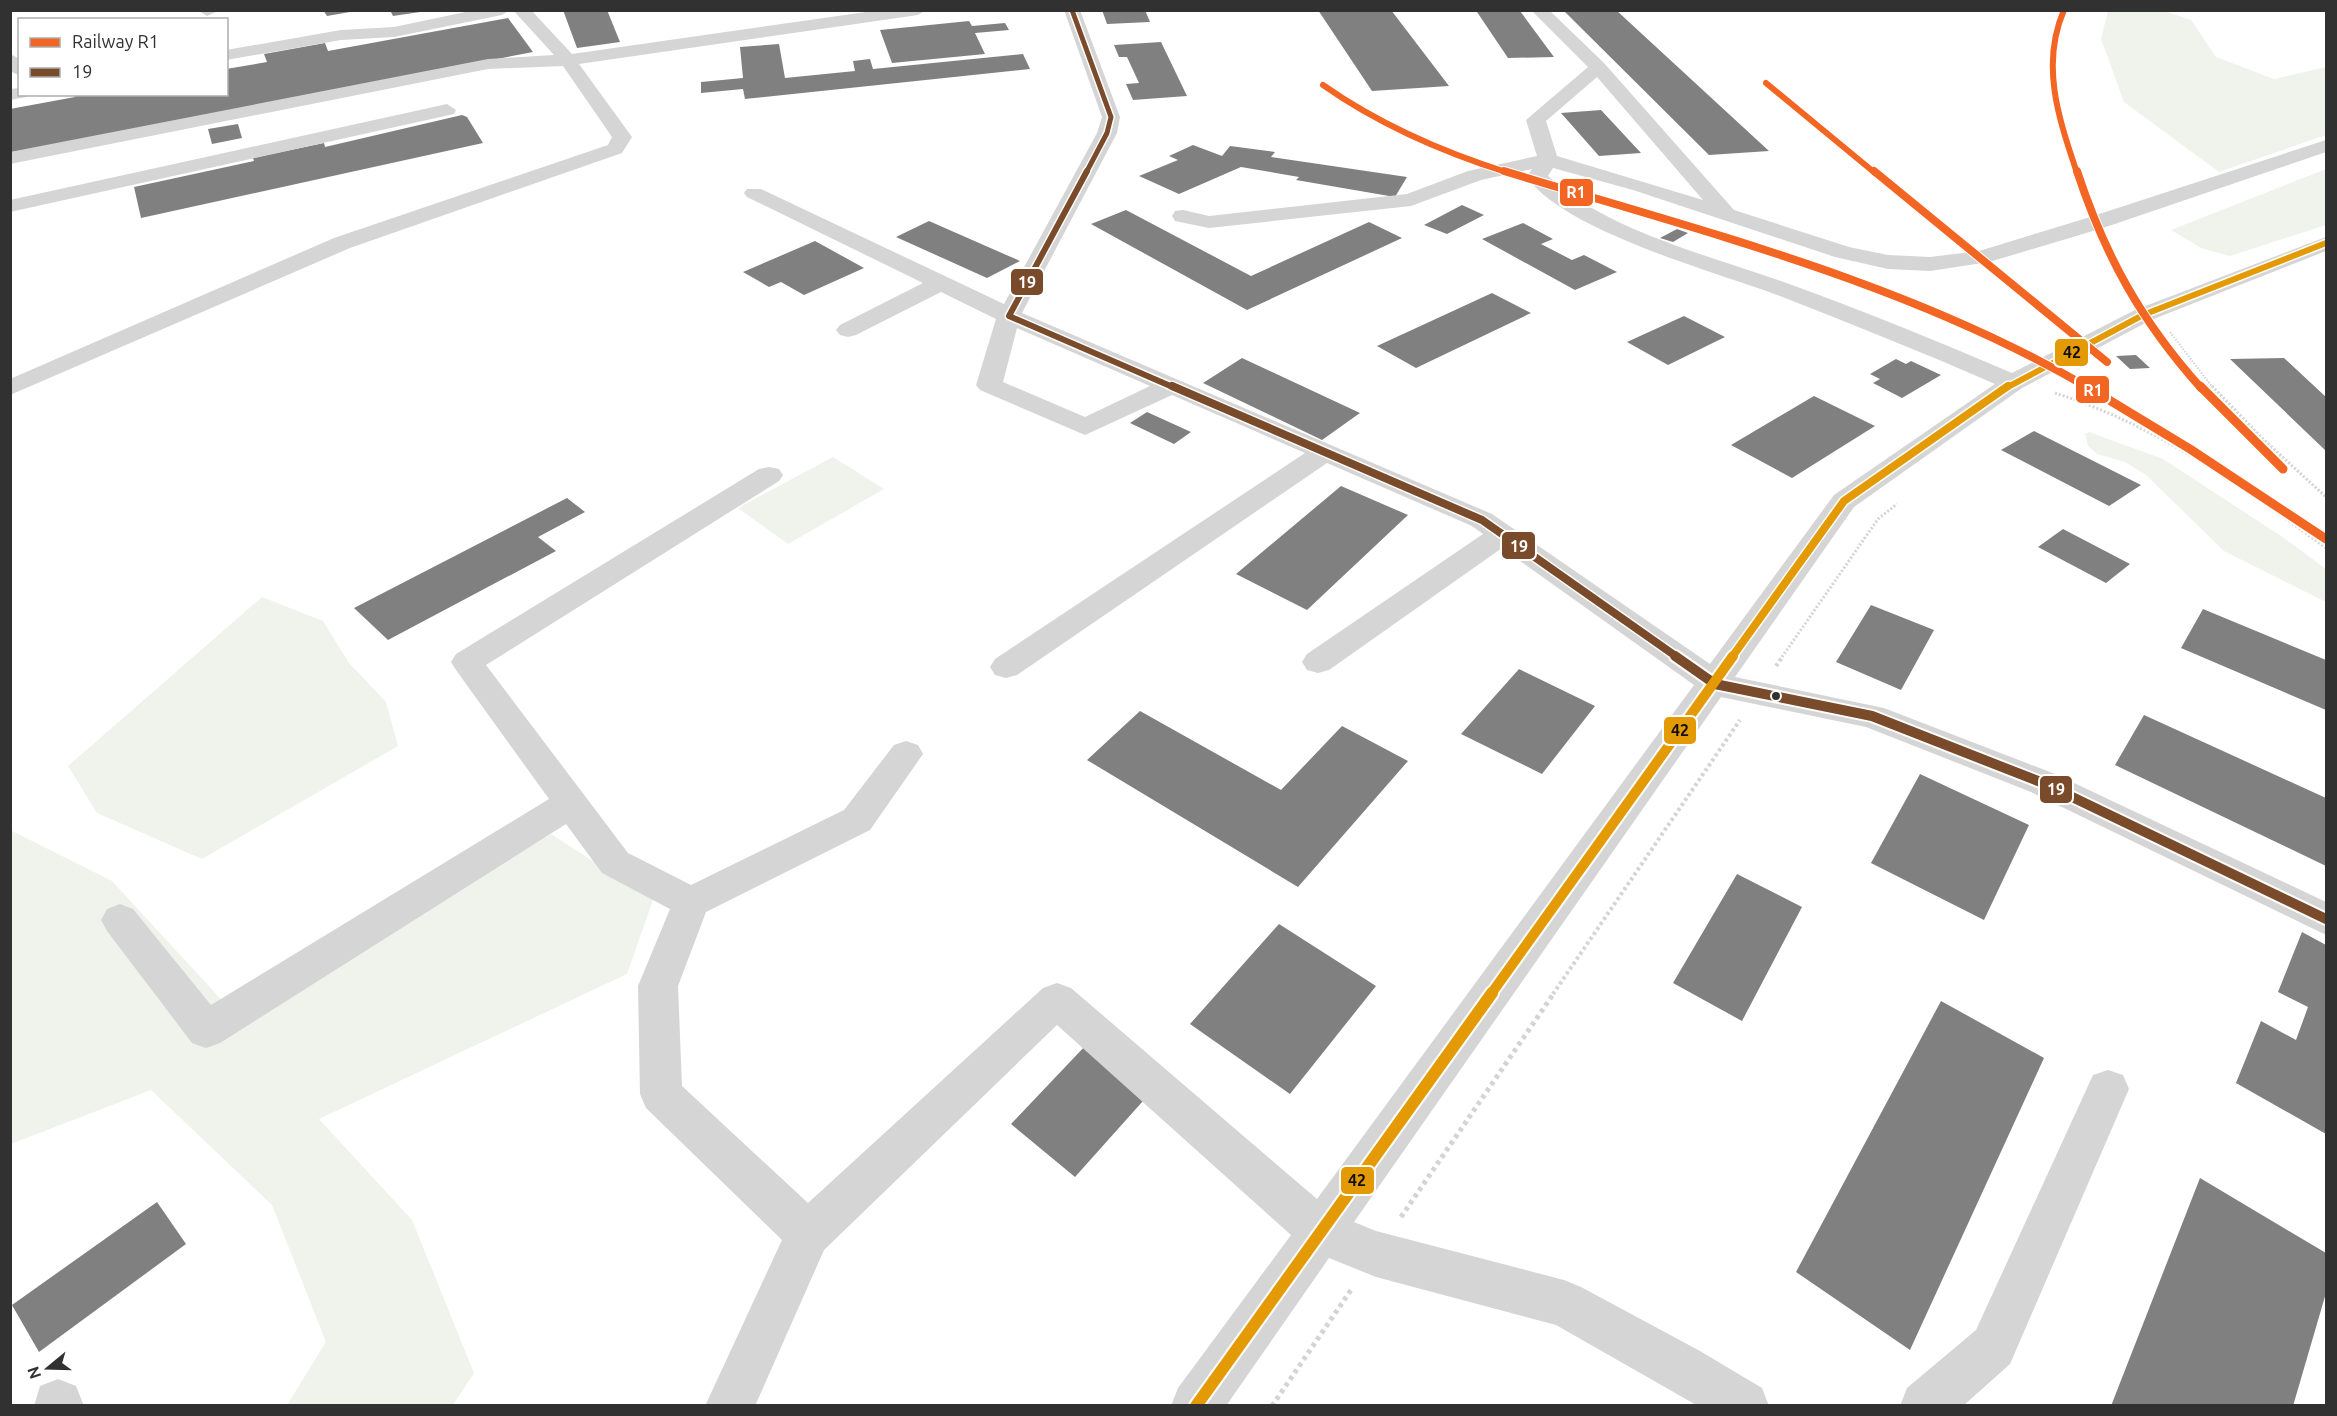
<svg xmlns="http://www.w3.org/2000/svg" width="2337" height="1416" font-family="Ubuntu,sans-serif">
	<rect width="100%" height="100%" fill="#fff"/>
	<path fill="#f0f3ec" d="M2108 11H2164L2191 20 2216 57 2274 79 2326 67V135L2219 172 2124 102 2101 39Z
		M2326 169V225L2230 256 2201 248 2171 230Z
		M2089 432 2163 459 2284 538 2326 569V602L2224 551 2146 475 2125 462 2097 454 2088 446 2085 434Z
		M833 457 884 489 788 544 738 508Z
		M262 597 323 621 349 663 386 702 398 746 202 859 97 813 68 766Z
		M10 830 112 881 241 1021 551 834 653 900 627 974 319 1119 412 1220 474 1373 453 1405H287L326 1342 272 1205 151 1090 11 1144Z"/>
	<path fill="#808080" d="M323 10H350V12L327 16Z
		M390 10H420V12L393 16Z
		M563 10H607L620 42 577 48Z
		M1102 10H1145L1150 22 1107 24Z
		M1318 10H1391L1449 86 1372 91Z
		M1563 10H1616L1769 151 1709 155Z
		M1520 11 1554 57 1508 58 1477 12Z
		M508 18 533 52 10 153V109L75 97V94H226V69L267 62 264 54 325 43 328 51Z
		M969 21 972 26 1005 23 1009 30 975 33 985 54 892 63 880 30Z
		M1161 42 1187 96 1133 100 1126 84 1139 83 1127 57H1119L1114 45Z
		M779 44 785 78 855 71 853 61 870 59 873 69 1023 54 1030 69 745 99 743 89 701 93V82L743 78 740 47Z
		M1601 110 1641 153 1599 156 1561 113Z
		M462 115 467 117 483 143 141 218 134 187 254 161 253 158 324 143 325 147Z
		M238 124 242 138 212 144 208 129Z
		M1193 145 1222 156 1230 146 1275 152 1271 157 1407 177 1395 197 1296 180 1299 177 1241 167 1179 194 1139 176 1178 160 1169 156Z
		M1462 205 1484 215 1447 234 1424 225Z
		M1126 210 1251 276 1369 222 1402 238 1247 310 1091 224Z
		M929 221 1020 261 987 278 896 237Z
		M1523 223 1553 239 1541 244 1572 260 1584 255 1617 272 1575 290 1482 239Z
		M1677 229 1688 233 1673 242 1660 238Z
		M815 241 864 268 804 295 781 282 769 287 743 272Z
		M1492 293 1531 313 1416 368 1377 346Z
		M1684 316 1725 337 1668 365 1627 342Z
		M2136 355 2150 368 2130 369 2116 356Z
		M1242 358 1360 413 1322 440 1203 383Z
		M2284 358 2326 397V451L2230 359Z
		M1896 359 1906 364 1911 361 1941 375 1902 398 1873 383 1880 379 1870 374Z
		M1814 396 1875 426 1792 478 1731 445Z
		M1147 412 1191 432 1174 444 1130 423Z
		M2034 431 2141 485 2109 506 2001 450Z
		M1341 486 1408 515 1307 610 1236 574Z
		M567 498 585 512 538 537 556 551 388 640 354 608Z
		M2063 529 2130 564 2106 583 2038 547Z
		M1871 605 1934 630 1901 690 1836 662Z
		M2203 609 2326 660V710L2181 648Z
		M1519 669 1595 706 1542 774 1461 734Z
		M1140 711 1281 790 1342 726 1408 761 1298 887 1087 760Z
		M2144 715 2326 798V866L2115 765Z
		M1920 774 2029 825 1984 920 1871 863Z
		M1737 874 1802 907 1742 1021 1673 983Z
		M1279 924 1376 986 1290 1094 1190 1024Z
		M2302 932 2326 945V1134L2236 1083 2261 1021 2296 1040 2308 1007 2278 992Z
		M1941 1001 2044 1058 1910 1350 1796 1272Z
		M1087 1044 1151 1092 1075 1177 1011 1124Z
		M2200 1178 2326 1253V1293L2293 1406H2111Z
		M157 1202 186 1244 39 1352 12 1305Z"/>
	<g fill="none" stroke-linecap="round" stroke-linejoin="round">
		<path stroke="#d4d4d4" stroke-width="2" stroke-dasharray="1.5 1.5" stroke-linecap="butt" d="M2170 332 2213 388"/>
		<path stroke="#d4d4d4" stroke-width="3" stroke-dasharray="2 2" stroke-linecap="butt" d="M2212 386 2263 439 2326 497
			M2055 393C2156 425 2241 486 2326 548
			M1782 657 1878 519 1897 504"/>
		<path stroke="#d4d4d4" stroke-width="4" stroke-dasharray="3 3" stroke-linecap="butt" d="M1776 666 1783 656
			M1553 994 1740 720"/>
		<path stroke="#d4d4d4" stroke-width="5" stroke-dasharray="4 4" stroke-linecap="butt" d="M1401 1217 1554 993
			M1272 1406 1353 1287"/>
		<path fill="#d5d5d5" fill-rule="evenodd" d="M220 10 207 16 199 11V10Z
			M475 10H510L502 15 394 37 341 40 226 60V50L341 30 394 27Z
			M513 10H531L572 54 880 10H926L918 15 579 64 632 137 622 153 350 248 10 395V379L334 238 608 145 612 137 563 66 488 69 10 164V152L488 59 554 55Z
			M1064 10H1080L1120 117 1117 133 1022 313 1492 514 1710 664 1834 495 1995 384C1924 353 1852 324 1780 296 1716 272 1564 231 1527 177L1532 169 1481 180 1411 206 1209 228 1175 221 1172 216 1175 211 1183 210 1209 216 1407 194 1468 171 1537 156 1526 120 1588 67 1531 10H1549L1604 63 1734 210 1849 247 1888 255 1930 257 1979 251 2087 218 2326 140V152L2103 228 1989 262 1930 271 1888 269 1835 257 1633 190 1553 168 1548 176C1607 232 1716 257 1792 285 1866 312 1940 342 2012 373L2135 310 2326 237V251L2151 320 2022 388 1854 507 1735 677 1884 708 2055 774 2326 902V935L2031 792 1866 727 1721 697 1354 1222 1376 1231 1564 1280 1581 1287 1700 1351 1762 1388 1769 1406H1698L1556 1325 1376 1277 1329 1258 1226 1406H1171L1178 1388 1291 1235 1057 1025 824 1250 755 1406H705L782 1240 646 1108 640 1094 638 986 670 909 602 873 566 824 220 1043 206 1048 192 1043 107 931 101 920 107 909 120 904 133 909 211 1005 549 799 456 670 451 662 456 654 759 469 769 467 779 469 783 475 779 481 486 665 628 853 691 885 844 810 894 745 906 741 918 745 923 754 870 830 706 912 678 986 682 1086 808 1203 1043 988 1057 983 1071 988 1317 1199 1694 685 1502 548 1329 670 1318 673 1307 670 1302 662 1307 654 1483 534 1472 526 1327 463 1017 675 1006 678 995 675 990 667 995 659 1305 453 1172 395 1085 435 980 390 976 385 996 319 941 292 856 335 848 337 840 335 836 330 840 325 923 283 747 197 744 193 747 189H761L1004 304 1097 133 1102 117ZM1597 77 1703 200 1557 156 1546 121ZM1017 328 1150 386 1085 417 1003 382Z
			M10 54 20 59V76L10 71Z
			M20 88V94H28L27 97 10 100V89Z
			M447 104 456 110 454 114 10 212V200Z
			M2108 1070 2123 1075 2129 1089 2010 1364 1963 1406H1900L1907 1388 1976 1330 2093 1075Z
			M58 1379 76 1386 84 1406H34L40 1386Z"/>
		<defs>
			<path id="bus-1-far3" d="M1072 10 1111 117 1107 133 1086 173"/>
			<path id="bus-1-far2" d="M1087 171 1009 316 1175 388"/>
			<path id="bus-1-far1" d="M1172 386 1482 520 1677 657"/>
			<path id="bus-1" d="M1675 656 1715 684 1872 716 2043 783 2326 919"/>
			<path id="bus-2-far3" d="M2006 388 2143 315 2326 243"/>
			<path id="bus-2-far2" d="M1732 657 1844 501 2008 386"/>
			<path id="bus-2-far1" d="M1491 994 1733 656"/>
			<path id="bus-2" d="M1196 1406 1492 993"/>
		</defs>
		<use href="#bus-1-far3" stroke="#fff" stroke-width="8"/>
		<use href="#bus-1-far2" stroke="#fff" stroke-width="9"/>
		<use href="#bus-1-far1" stroke="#fff" stroke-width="11"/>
		<use href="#bus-1" stroke="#fff" stroke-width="14"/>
		<use href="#bus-2-far3" stroke="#fff" stroke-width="9"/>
		<use href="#bus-2-far2" stroke="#fff" stroke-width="11"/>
		<use href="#bus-2-far1" stroke="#fff" stroke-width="14"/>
		<use href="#bus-2" stroke="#fff" stroke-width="16"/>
		<use href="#bus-1-far3" stroke="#7a4b2a" stroke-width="5"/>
		<use href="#bus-1-far2" stroke="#7a4b2a" stroke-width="6"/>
		<use href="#bus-1-far1" stroke="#7a4b2a" stroke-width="8"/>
		<use href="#bus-1" stroke="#7a4b2a" stroke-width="10"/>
		<use href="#bus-2-far3" stroke="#e39a05" stroke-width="6"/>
		<use href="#bus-2-far2" stroke="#e39a05" stroke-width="8"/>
		<use href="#bus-2-far1" stroke="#e39a05" stroke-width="10"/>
		<use href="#bus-2" stroke="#e39a05" stroke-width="12"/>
		<defs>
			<path id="rail-1-far2" d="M2064 10C2040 65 2059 119 2077 173
				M1766 83 1875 173
				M1323 85C1380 125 1442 152 1509 173"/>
			<path id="rail-1-far1" d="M1504 171C1704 232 1907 282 2089 388
				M1874 171 2107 362
				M2077 171C2105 256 2141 321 2201 388"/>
			<path id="rail-1" d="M2086 386 2190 449 2326 539
				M2200 386 2283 469"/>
		</defs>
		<use href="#rail-1-far2" stroke="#fff" stroke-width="8"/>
		<use href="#rail-1-far1" stroke="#fff" stroke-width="10"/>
		<use href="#rail-1" stroke="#fff" stroke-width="13"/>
		<use href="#rail-1-far2" stroke="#f26522" stroke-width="6"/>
		<use href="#rail-1-far1" stroke="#f26522" stroke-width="8"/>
		<use href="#rail-1" stroke="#f26522" stroke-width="9"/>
	</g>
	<circle fill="#313131" stroke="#fff" stroke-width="2" cx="1776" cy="696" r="5"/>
	<g stroke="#fff" stroke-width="2">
		<rect x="1559" y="178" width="35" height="29" rx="6" fill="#f26522"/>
		<rect x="1010" y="268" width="34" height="28" rx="6" fill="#7a4b2a"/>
		<rect x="2054" y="338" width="35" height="29" rx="6" fill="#e39a05"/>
		<rect x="2075" y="375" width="35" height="29" rx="6" fill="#f26522"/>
		<rect x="1501" y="531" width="35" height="29" rx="6" fill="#7a4b2a"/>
		<rect x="1663" y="716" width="34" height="29" rx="6" fill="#e39a05"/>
		<rect x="2039" y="775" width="34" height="29" rx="6" fill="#7a4b2a"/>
		<rect x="1340" y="1166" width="35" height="29" rx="6" fill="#e39a05"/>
	</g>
	<g font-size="16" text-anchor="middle" font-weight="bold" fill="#fff">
		<text x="1576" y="198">R1</text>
		<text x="1027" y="288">19</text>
		<text x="2093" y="396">R1</text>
		<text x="1519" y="552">19</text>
		<text x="2056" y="795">19</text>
	</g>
	<g font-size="16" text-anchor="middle" font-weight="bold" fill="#111">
		<text x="2072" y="358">42</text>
		<text x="1680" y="736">42</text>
		<text x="1357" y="1186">42</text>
	</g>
	<rect width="2337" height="1416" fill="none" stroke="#313131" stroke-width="24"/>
	<rect x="18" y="18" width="210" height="78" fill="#ffffff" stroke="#adadad" stroke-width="1.5"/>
	<rect x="30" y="38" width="30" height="9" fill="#f26522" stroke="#adadad" stroke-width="1.5"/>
	<text x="72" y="48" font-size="18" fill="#313131">Railway R1</text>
	<rect x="30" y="68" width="30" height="9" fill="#7a4b2a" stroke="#adadad" stroke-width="1.5"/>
	<text x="72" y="78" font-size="18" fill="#313131">19</text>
	<g transform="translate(48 1368) rotate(251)" stroke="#ffffff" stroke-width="4.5" paint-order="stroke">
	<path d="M0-4.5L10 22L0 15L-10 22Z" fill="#313131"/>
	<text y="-9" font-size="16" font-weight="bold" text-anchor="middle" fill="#313131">N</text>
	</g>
</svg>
